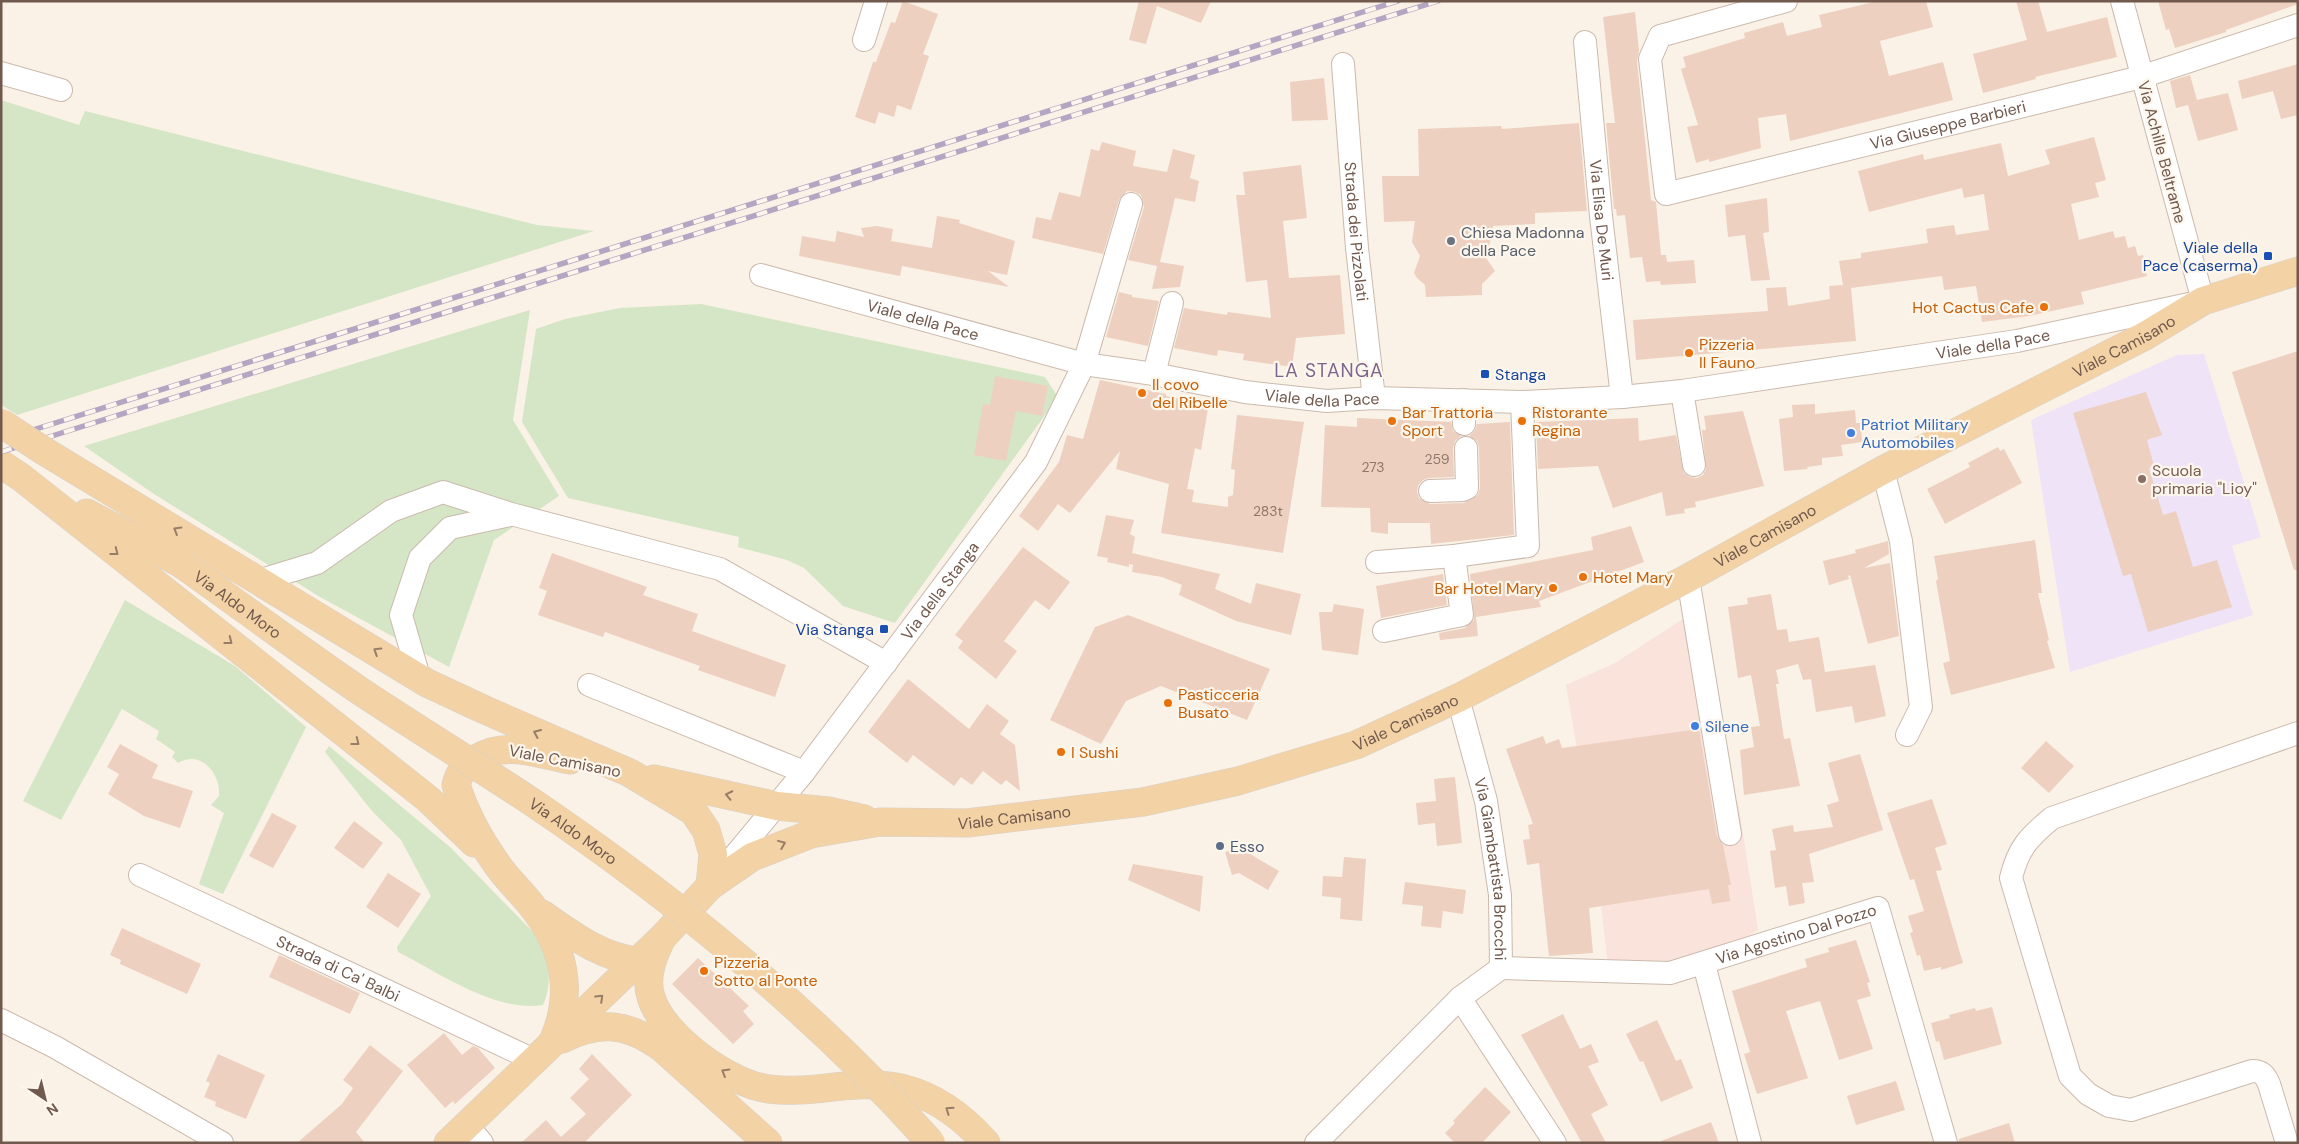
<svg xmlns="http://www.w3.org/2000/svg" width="2299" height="1144" font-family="'DM Sans',sans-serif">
	<rect width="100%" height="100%" fill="#faf2e6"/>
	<path fill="#f9e3db" d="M1694 612 1726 804 1738 802 1758 930 1741 940 1688 960 1608 967 1596 859 1566 685 1615 663Z"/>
	<path fill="#eee3f7" d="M2204 354 2261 537 2232 546 2253 615 2070 672 2031 420 2177 355Z"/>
	<path fill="#d5e6c6" d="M1 100 79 125 85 111 537 225 594 231 17 415 1 405Z
		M701 304 1045 377 1058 397 895 623 843 606 804 568 787 560 738 547 739 537 568 498 522 422 536 329 565 319 620 308Z
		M530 310 513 420 559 496 494 540 449 667 320 597 154 494 84 446Z
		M125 600 235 666 306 727 223 894 199 884 224 813 211 805 219 796C221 774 201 749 178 763L172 757 175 752 156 739 159 731 122 709 61 820 23 801Z
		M329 746 451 848 533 932C549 954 554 980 543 1005 497 1013 439 973 398 952L397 947 431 896 401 840 372 811 325 752Z"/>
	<path fill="#edd0c0" d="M903 1 938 14 923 54 929 56 911 110 897 105 894 117 879 112 875 124 855 117 873 62H876L891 22 895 23Z
		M1139 1H1211L1201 23 1157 6 1146 44 1129 40Z
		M1878 1H1926L1933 27 1880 41 1889 76 1943 62 1953 100 1790 141 1786 114 1758 118 1761 148 1709 162V159L1696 163 1687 127 1698 125 1681 69 1686 67 1683 57 1745 38 1744 33 1783 22 1787 36 1822 27 1819 15Z
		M2016 1H2038L2047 32 2107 17 2117 57 2035 77 2036 79 1983 93 1973 54 2027 40Z
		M2158 1H2298V4L2226 30V32L2175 48 2169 29 2166 30Z
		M1635 12 1639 51 1637 61 1651 200 1656 202 1661 255H1666L1667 262 1694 260 1696 283 1661 285 1660 281 1646 282 1642 257 1630 258 1625 215 1617 216 1616 209H1614L1606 123H1615L1603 17Z
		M2298 64V115L2281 119 2273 91 2242 99 2238 81Z
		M2190 75 2197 100 2228 93 2238 130 2198 141 2188 105 2176 108 2170 81Z
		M1324 78 1328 120 1292 121 1290 82Z
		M1579 123 1587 211 1535 213V224L1493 226 1490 243 1484 255 1495 271 1482 284V295L1426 297 1425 285 1417 278 1414 273 1420 256 1412 242 1415 221 1384 222 1382 176H1419L1418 129 1501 126 1502 129Z
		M2094 137 2106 180 2095 183 2099 197 2071 204 2079 240 2113 231 2115 238 2125 236 2128 248 2135 246 2138 256 2143 255 2147 276 2081 292 2084 304 2029 316 1982 322 1976 286 1944 290 1942 276 1851 288 1856 341 1636 360 1633 320 1768 311 1766 288 1786 287 1788 306 1830 299 1829 286 1843 285 1839 261 1861 258V253L1928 243 1926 229 1954 225 1956 235 1989 230 1984 194 1964 198 1962 188 1869 212 1858 171 1923 154 1924 160 2001 143 2008 176 2050 164 2045 150Z
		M1102 142 1136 151 1133 166 1167 172 1173 149 1195 155 1190 178 1199 181 1195 202 1175 198 1160 262 1184 266 1180 287 1152 289 1157 266 1128 260 1144 207 1141 195 1135 192 1127 191 1119 200 1103 254 1032 238 1036 217 1051 220 1059 192 1080 197 1091 149 1099 151Z
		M1301 165 1307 218 1283 221 1289 278 1340 275 1345 334 1296 338 1292 367 1243 360 1244 354 1218 350 1217 356 1174 348 1184 308 1227 315 1228 312 1271 318 1267 280 1246 282 1236 195H1245L1243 172Z
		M1767 198 1769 232 1763 233 1770 280 1751 281 1745 235 1728 237 1725 205Z
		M937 216 960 220 959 223 1015 241 1007 275 988 271 1009 287 902 266 900 276 799 256 802 236 835 242 837 231 864 237 861 228 877 226 893 229 891 241 932 248Z
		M1119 292 1132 295V297L1159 301 1148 346 1106 337Z
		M2298 351V570H2294L2232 372Z
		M995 376 1048 386 1042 416 1016 411 1006 461 974 455 983 404 990 405Z
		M1100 380 1166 394V396L1189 401 1188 405 1208 409 1201 450 1195 448 1187 489 1194 490 1192 502 1228 507V497L1233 495 1235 470 1231 469 1237 415 1304 422 1283 553 1161 533 1169 484 1116 469 1120 451 1070 513 1058 504 1038 531 1019 516 1059 462 1067 435 1083 439Z
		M2146 392 2162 435 2147 440 2154 466 2149 468 2163 515 2176 511 2193 567 2217 560 2232 607 2148 632 2131 574 2123 576 2073 413Z
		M1815 404V414L1855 410 1856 423H1861L1862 442 1841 445 1843 456 1822 458V465L1807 467 1808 469 1784 471 1779 419 1793 417 1792 405Z
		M1743 411 1764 486 1695 502 1696 507 1684 509 1685 513 1666 516 1662 492 1613 508 1598 466 1538 469 1536 422 1638 418 1639 441 1676 435 1684 473 1690 477 1697 478 1703 475 1706 469 1702 430H1706L1704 416Z
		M1357 418 1451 422 1453 431 1461 436 1455 441 1453 448 1454 477 1429 478 1423 480 1418 485 1417 492 1419 498 1430 504 1464 503 1478 495 1480 488 1479 448 1477 441 1469 436 1475 430 1477 424 1510 422 1514 535 1431 544 1430 523H1388V534L1371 532 1370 508 1321 507 1325 425 1357 427Z
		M1998 447 2000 451 2004 449 2022 483 1945 524 1927 489 1970 467 1968 463Z
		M1106 515 1134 520 1130 534 1135 537 1132 553 1220 574 1215 589 1251 604 1256 583 1301 594 1291 635 1236 621 1179 595 1182 585 1162 577 1132 572 1133 565 1129 564V567L1107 562 1108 558 1097 556Z
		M1631 526 1644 562 1539 601 1541 607 1476 617 1478 636 1440 640 1439 633 1465 628 1474 620 1470 574 1593 550 1591 537Z
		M2035 540 2042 593H2038L2049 640 2047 641 2055 668 1951 695 1943 663 1950 661 1936 581 1938 579 1934 556Z
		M1888 541 1889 554 1864 568 1890 563 1899 636 1868 644 1850 575 1848 576 1849 579 1829 585 1823 561 1856 553 1855 550Z
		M1023 547 1070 582 1049 610 1035 600 1004 641 1017 651 996 679 958 648 963 641 955 635Z
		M552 553 647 587 643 595 698 614 692 631 786 665 775 697 698 670 700 666 605 632 603 637 538 615 547 591 539 588Z
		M1443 574 1447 605 1381 618 1376 586Z
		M1771 594 1777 630 1787 629 1789 642 1819 637 1825 672 1875 665 1886 716 1855 723 1852 706 1816 712 1811 679 1803 680 1798 664 1776 670 1779 684H1776L1784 739 1790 738 1800 786 1744 795 1740 750 1754 747 1751 727 1760 726 1751 675 1738 678 1728 607 1748 604 1747 598Z
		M1334 604 1364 609 1358 655 1322 650 1319 612H1332Z
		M1128 615 1270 669 1247 720 1161 686 1126 701 1101 744 1050 720 1095 627Z
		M908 679 969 729 987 704 1009 721 1000 734 1015 745 1020 791 1006 780 1001 785 983 771 972 785 961 777 954 786 913 755 907 763 868 732Z
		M1699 729 1717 836 1723 845 1731 885H1728L1730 901 1712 904 1709 889 1589 908 1593 953 1549 956 1539 863 1527 865 1523 840 1530 839 1528 825 1533 824 1506 749 1543 736 1546 744 1559 739 1562 748Z
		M2046 741 2074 766 2049 793 2021 768Z
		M120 744 158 765 152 778 193 791 180 828 144 816 108 794 119 774 107 767Z
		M1860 754 1883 830 1809 854 1814 882 1802 883 1805 903 1789 906 1786 886 1775 888 1770 851 1776 850 1772 829 1793 825 1794 832 1833 827 1827 805 1839 801 1828 763Z
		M1455 777 1462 843 1437 846 1435 823 1418 825 1416 803 1436 801 1434 779Z
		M1932 799 1947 844 1935 848 1942 870 1936 871 1963 963 1941 970V967L1924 971 1920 955 1917 956 1910 933 1913 932 1908 916 1924 911 1914 879 1910 880 1887 813Z
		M272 813 297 826 273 868 249 856Z
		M354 821 383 843 363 869 334 848Z
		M1248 845 1250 854 1279 871 1268 890 1239 873 1232 875 1225 852Z
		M1344 857 1366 859 1362 921 1340 919 1341 898 1322 896 1323 876 1342 877Z
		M1133 864 1203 876 1200 912 1128 880Z
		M388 873 421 894 398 928 366 907Z
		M1405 882 1466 890 1463 914 1443 911 1441 928 1421 926 1423 906 1402 904Z
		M122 928 201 964 187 994 120 964 121 960 110 955Z
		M1856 940 1870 982 1867 983 1871 996 1857 1000 1873 1049 1839 1060 1820 1001 1786 1011 1808 1078 1757 1094 1744 1054 1750 1052 1732 991 1807 967 1805 959 1829 952 1828 948Z
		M279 955 360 993 350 1014 269 977Z
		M698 958 749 1006 743 1011 754 1024 733 1044 672 984Z
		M1992 1007 2002 1044 1944 1060 1939 1041 1936 1042 1931 1023 1950 1018 1949 1015 1975 1008 1976 1011Z
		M1563 1014 1580 1049 1591 1044 1599 1062 1588 1066 1608 1105 1591 1114 1606 1143H1582L1521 1035Z
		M1657 1020 1676 1061 1681 1059 1693 1088 1661 1102 1643 1061 1640 1062 1626 1034Z
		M444 1033 462 1055 473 1046 478 1048 495 1068 455 1104 453 1101 445 1108 407 1065Z
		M370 1045 403 1071 356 1132 365 1143H297L342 1104 353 1088 343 1080Z
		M218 1054 265 1075 246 1119 215 1106 216 1102 204 1097 210 1083 206 1081Z
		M592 1054 632 1095 584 1143H521L546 1120 561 1137 586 1114 570 1098 589 1079 579 1069Z
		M1896 1081 1905 1110 1856 1125 1847 1096Z
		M1485 1087 1511 1112 1482 1143H1455L1445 1133 1455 1123 1453 1121Z
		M1711 1122 1719 1143H1661V1141Z
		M2009 1123 2015 1143H1959V1139Z"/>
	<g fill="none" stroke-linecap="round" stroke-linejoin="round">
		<defs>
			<g id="minor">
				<path id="s1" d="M1786 1 1660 36 1650 59 1666 194 2141 77 2298 25"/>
				<path d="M864 40 876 1"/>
				<path id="s2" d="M1585 42 1601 216 1622 397"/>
				<path id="s3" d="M1343 64 1357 248 1374 398"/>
				<path d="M1 73 61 90"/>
				<path id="s4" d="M761 275 1084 364 1154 374 1245 392 1327 401 1374 398 1522 402 1622 397 1682 391 2017 341 2203 301 2122 1"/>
				<path d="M1154 374 1172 303"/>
				<path d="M1682 391 1694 465"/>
				<path d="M1463 400 1464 424"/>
				<path d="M1883 470 1901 541 1921 707 1907 735"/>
				<path d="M1430 491 1463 490 1467 488 1466 448"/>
				<path d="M1377 562 1454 556 1528 546 1522 402"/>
				<path d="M1688 578 1730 834"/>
				<path d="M261 580 317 563 391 511 443 492 511 514 720 569 886 663"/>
				<path d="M1384 631 1462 615 1454 556"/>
				<path d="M419 677 401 615 420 558 450 528 510 515"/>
				<path d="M589 685 804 772"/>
				<path id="s5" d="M1458 698 1486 801 1500 895 1501 968"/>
				<path id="s6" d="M722 871 804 772 1036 462 1084 364 1131 204"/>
				<path id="s7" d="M140 875 536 1061"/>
				<path d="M1704 964 1750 1143"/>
				<path id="s8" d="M1501 968 1670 973 1878 908 1946 1143"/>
				<path d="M1460 998 1555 1143"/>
				<path d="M1 1020 55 1047 222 1143"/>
				<path d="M468 1126 482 1143"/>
				<path d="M1316 1143 1460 998 1501 968"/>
				<path d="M2287 1143 2269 1084C2265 1075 2262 1071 2252 1071L2131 1110 2109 1106 2088 1094 2070 1076 2011 878C2018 848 2029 837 2052 818L2298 733"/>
			</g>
			<g id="major">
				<path d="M44 451 427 683 485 710 630 773 693 811 706 830 713 854 710 886"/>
				<path d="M1 464 22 478 428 799 474 843"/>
				<path d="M87 513 180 563"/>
				<path d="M654 779 777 806 828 811 864 819"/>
				<path d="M542 914C571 934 602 958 638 961"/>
				<path d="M660 942C652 958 645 979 651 997 662 1036 729 1084 769 1089 814 1095 853 1078 901 1088 935 1096 963 1117 986 1143"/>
				<path d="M562 1039C600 1020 628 1023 662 1048L768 1143"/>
				<path d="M553 1041C574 995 565 949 535 910 523 893 507 880 496 863 479 839 465 813 456 785 459 772 465 766 476 759 504 740 539 754 570 760"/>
				<path id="s9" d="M448 1143 662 938 710 886 752 857 811 834 880 822 967 823 1143 802 1238 781 1356 745 1458 698 1688 578 1883 470 2145 336 2203 301 2298 271"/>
			</g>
		</defs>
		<use href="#minor" stroke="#cbb9ad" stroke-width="24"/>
		<use href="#major" stroke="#d7d1cd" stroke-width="29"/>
		<use href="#minor" stroke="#fff" stroke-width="22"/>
		<use href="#major" stroke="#f3d2a5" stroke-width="28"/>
		<defs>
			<path id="rail" d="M1 440 1398 1
				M1 452 1438 1"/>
		</defs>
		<use href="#rail" stroke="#b4a6c3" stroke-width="5.5"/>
		<use href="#rail" stroke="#fdf6ec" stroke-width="4" stroke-dasharray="11" stroke-linecap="butt"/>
		<defs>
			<g id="major-bridge">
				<path d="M1 423 44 451"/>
				<path id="s10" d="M180 563C241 606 301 651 363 693 419 730 476 765 532 802 674 898 817 1015 931 1143"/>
			</g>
		</defs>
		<use href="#major-bridge" stroke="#d7d1cd" stroke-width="29" stroke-linecap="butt"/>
		<use href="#major-bridge" stroke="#f3d2a5" stroke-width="28"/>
	</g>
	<defs><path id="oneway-chevron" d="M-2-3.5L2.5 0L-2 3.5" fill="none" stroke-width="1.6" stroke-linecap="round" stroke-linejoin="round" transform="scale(1.25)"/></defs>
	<g stroke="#987d67">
		<use href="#oneway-chevron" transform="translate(177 530) rotate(-149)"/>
		<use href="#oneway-chevron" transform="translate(115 552) rotate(38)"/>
		<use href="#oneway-chevron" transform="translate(229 641) rotate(38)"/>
		<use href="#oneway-chevron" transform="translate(377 651) rotate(-148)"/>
		<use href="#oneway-chevron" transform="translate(537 733) rotate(-156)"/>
		<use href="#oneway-chevron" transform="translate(356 742) rotate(38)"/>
		<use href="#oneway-chevron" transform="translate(729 795) rotate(-168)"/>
		<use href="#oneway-chevron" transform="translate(782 844) rotate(-22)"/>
		<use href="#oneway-chevron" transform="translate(600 998) rotate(-44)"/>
		<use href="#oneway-chevron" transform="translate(725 1072) rotate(-149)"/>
		<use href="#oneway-chevron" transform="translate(949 1110) rotate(-145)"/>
	</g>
	<circle fill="#6b7280" stroke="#fdf6ec" stroke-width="2" cx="1451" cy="241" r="5"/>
	<g fill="#1a4fb4" stroke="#fdf6ec" stroke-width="2">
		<rect x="2263" y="251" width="10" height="10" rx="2.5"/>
		<rect x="1480" y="369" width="10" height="10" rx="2.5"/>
		<rect x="879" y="624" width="10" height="10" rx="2.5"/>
	</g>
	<g fill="#e8710a" stroke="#fdf6ec" stroke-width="2">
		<circle cx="2044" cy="307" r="5"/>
		<circle cx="1689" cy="353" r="5"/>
		<circle cx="1142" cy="393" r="5"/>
		<circle cx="1392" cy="421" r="5"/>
		<circle cx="1522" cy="421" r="5"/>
		<circle cx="1583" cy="577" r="5"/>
		<circle cx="1553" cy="588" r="5"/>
		<circle cx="1168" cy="703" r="5"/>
		<circle cx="1061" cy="752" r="5"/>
		<circle cx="704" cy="971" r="5"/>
	</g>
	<g fill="#3f7fe0" stroke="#fdf6ec" stroke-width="2">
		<circle cx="1851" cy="433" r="5"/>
		<circle cx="1695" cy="726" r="5"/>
	</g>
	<circle fill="#8d6e63" stroke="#fdf6ec" stroke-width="2" cx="2142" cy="479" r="5"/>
	<circle fill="#5c6f8a" stroke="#fdf6ec" stroke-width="2" cx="1220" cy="846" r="5"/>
	<g text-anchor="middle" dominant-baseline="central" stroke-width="4.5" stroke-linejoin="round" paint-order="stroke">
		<g font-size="14" fill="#90776a">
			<text x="1437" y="459">259</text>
			<text x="1373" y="467">273</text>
			<text x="1268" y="511">283t</text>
		</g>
		<g font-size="16" fill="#71594d" stroke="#fdf6ec">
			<text stroke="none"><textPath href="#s1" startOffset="582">Via Giuseppe Barbieri</textPath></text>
			<text transform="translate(2162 152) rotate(75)">Via Achille Beltrame</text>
			<text stroke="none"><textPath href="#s2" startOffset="179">Via Elisa De Muri</textPath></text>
			<text stroke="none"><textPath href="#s3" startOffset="168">Strada dei Pizzolati</textPath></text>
			<text stroke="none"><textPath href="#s4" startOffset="168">Viale della Pace</textPath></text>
			<text stroke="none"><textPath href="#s4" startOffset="1251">Viale della Pace</textPath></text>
			<text stroke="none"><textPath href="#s9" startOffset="1902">Viale Camisano</textPath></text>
			<text stroke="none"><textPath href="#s4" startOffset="576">Viale della Pace</textPath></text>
			<text stroke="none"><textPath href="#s9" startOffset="1496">Viale Camisano</textPath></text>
			<text stroke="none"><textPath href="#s6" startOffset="355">Via della Stanga</textPath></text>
			<text stroke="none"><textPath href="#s10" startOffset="71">Via Aldo Moro</textPath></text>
			<text stroke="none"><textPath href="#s9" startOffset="1091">Viale Camisano</textPath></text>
			<text transform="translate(565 761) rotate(11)">Viale Camisano</text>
			<text stroke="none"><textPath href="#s9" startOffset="686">Viale Camisano</textPath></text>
			<text stroke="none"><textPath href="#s10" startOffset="476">Via Aldo Moro</textPath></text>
			<text stroke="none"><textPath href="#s5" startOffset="175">Via Giambattista Brocchi</textPath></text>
			<text stroke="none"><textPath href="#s8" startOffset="301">Via Agostino Dal Pozzo</textPath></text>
			<text stroke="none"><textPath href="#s7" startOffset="219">Strada di Ca' Balbi</textPath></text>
		</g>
		<g font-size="16" fill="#5b616d" stroke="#fdf6ec" text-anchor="start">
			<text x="1461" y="232">Chiesa Madonna<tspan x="1461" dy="18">della Pace</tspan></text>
		</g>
		<g font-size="16" fill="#164399" stroke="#fdf6ec" text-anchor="end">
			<text x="2258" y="247">Viale della<tspan x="2258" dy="18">Pace (caserma)</tspan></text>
			<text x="1495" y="374" text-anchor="start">Stanga</text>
			<text x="874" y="629">Via Stanga</text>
		</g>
		<g font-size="16" fill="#c56008" stroke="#fdf6ec" text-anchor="start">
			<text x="2034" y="307" text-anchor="end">Hot Cactus Cafe</text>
			<text x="1699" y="344">Pizzeria<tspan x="1699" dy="18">Il Fauno</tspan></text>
			<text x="1152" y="384">Il covo<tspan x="1152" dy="18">del Ribelle</tspan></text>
			<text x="1402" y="412">Bar Trattoria<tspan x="1402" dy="18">Sport</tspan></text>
			<text x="1532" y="412">Ristorante<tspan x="1532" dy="18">Regina</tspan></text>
			<text x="1593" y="577">Hotel Mary</text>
			<text x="1543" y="588" text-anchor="end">Bar Hotel Mary</text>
			<text x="1178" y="694">Pasticceria<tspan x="1178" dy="18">Busato</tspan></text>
			<text x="1071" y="752">I Sushi</text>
			<text x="714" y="962">Pizzeria<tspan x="714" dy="18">Sotto al Ponte</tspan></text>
		</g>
		<g font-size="16" fill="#366cbe" stroke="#fdf6ec" text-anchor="start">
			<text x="1861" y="424">Patriot Military<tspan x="1861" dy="18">Automobiles</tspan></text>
			<text x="1705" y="726">Silene</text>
		</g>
		<g font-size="16" fill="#785e54" stroke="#fdf6ec" text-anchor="start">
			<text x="2152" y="470">Scuola<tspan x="2152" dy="18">primaria "Lioy"</tspan></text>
		</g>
		<g font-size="16" fill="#4e5e75" stroke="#fdf6ec" text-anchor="start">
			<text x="1230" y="846">Esso</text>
		</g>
		<g font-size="19" letter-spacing="1" fill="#7e658d" stroke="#fdf6ec">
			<text x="1329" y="370">LA STANGA</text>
		</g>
	</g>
	<rect width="2299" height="1144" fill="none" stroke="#71594d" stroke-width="5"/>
	<g transform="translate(45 1099) rotate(145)" stroke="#fdf6ec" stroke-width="4" paint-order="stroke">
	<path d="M0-4L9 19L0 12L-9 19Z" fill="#71594d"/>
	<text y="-8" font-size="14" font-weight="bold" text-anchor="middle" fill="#71594d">N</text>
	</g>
</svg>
